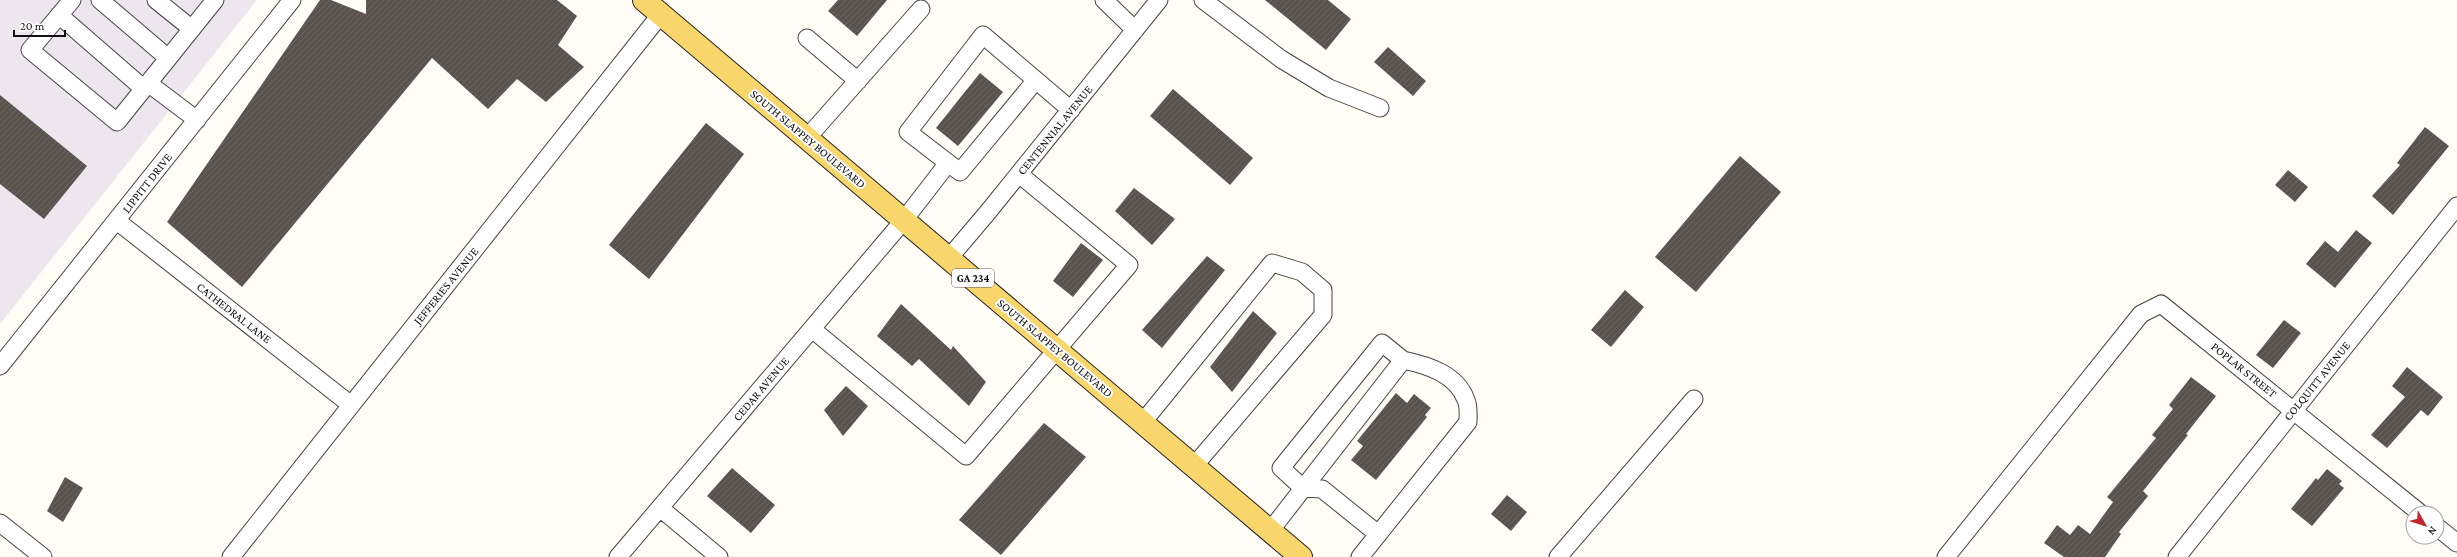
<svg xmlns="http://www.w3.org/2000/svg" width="2457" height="557" font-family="'Crimson Pro',serif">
	<defs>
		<pattern id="building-hatch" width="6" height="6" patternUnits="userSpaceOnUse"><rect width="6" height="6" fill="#5a524d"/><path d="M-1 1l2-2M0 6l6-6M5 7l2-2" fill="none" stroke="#6d6662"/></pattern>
	</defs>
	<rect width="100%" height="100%" fill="#fffdf5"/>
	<path fill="#eee6ef" d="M0 0H257L0 324Z"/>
	<path fill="url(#building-hatch)" d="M320 0H331L366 14V0H557L577 16 558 45 584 67 546 102 517 79 488 109 432 58 242 287 167 222Z
		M838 0H887L857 36 828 11Z
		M1265 0H1328L1351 19 1326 50Z
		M1388 47 1426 81 1413 96 1374 62Z
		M980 73 1003 92 958 146 936 128Z
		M1173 89 1253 158 1230 185 1150 116Z
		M0 95 87 166 44 219 0 184Z
		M706 123 744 154 649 279 609 245Z
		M2425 127 2449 146 2393 215 2372 196 2400 165 2397 163Z
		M1740 156 1781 192 1696 292 1655 257Z
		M2288 170 2308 187 2295 202 2275 185Z
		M1134 188 1175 219 1152 245 1115 211Z
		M2356 230 2372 243 2335 288 2306 264 2325 241 2338 252Z
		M1081 243 1103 260 1073 297 1053 281Z
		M1207 256 1225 270 1162 348 1142 330Z
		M1625 290 1644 307 1611 347 1591 330Z
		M901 304 951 350 953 346 986 382 969 406 919 359 912 366 877 336Z
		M1253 311 1277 333 1232 392 1210 367Z
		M2284 320 2301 333 2273 368 2256 355Z
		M2407 367 2443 397 2428 416 2421 410 2387 448 2371 435 2405 397 2392 386Z
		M2191 377 2216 396 2186 434 2188 435 2143 491 2148 496 2119 532 2121 534 2105 557H2064L2044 543 2057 525 2070 535 2078 525 2090 534 2113 502 2107 497 2156 438 2152 435 2173 409 2169 405Z
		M846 386 868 406 843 436 824 410Z
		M1396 393 1407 403 1414 394 1431 408 1425 415 1427 417 1376 480 1351 460 1363 446 1357 441Z
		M1044 423 1086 457 1001 555 959 520Z
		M732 468 775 505 751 533 707 496Z
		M2327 469 2342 481 2339 484 2344 488 2312 526 2291 509 2316 478 2318 480Z
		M65 477 83 488 63 522 47 511Z
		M1507 495 1527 512 1511 531 1491 514Z"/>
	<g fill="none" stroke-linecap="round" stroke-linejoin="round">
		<defs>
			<path id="minor" d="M72 0 30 50 117 122 215 0
				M100 0 168 58
				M156 0 192 29
				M1104 0 1135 30
				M1203 0 1281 59 1329 88 1380 108
				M59 15 144 89
				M807 38 858 81
				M1036 80 960 172 908 132 983 35 1071 110
				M148 83 197 120
				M807 138 921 9
				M117 221 351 405
				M949 258 988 212 1159 0
				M812 329 966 456 1129 265 1019 174
				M0 366 292 0
				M1143 422 1272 263 1302 272 1323 290V315L1194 466
				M660 508 719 557
				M0 523 43 557
				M2437 527 2457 543
				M1270 531 1403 360C1427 365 1457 374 1466 400 1469 406 1468 415 1468 422L1360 557
				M1378 534 1322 489 1303 488 1281 468 1382 343 1403 360
				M231 557 661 14
				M618 557 904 220 948 163
				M1558 557 1694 399
				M1946 557 2141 314 2161 304 2420 513
				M2177 557 2457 206"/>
			<path id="major" d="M644 0 1301 557"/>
		</defs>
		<use href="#minor" stroke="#444" stroke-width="19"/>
		<use href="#major" stroke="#222" stroke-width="24"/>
		<use href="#minor" stroke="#fff" stroke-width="17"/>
		<use href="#major" stroke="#f9d66b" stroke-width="22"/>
	</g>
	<g text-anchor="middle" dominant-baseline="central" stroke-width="4" stroke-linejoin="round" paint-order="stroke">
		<rect fill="#fff" stroke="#585858" stroke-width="1" x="952" y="269" width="42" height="18" rx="3"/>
		<g font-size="11" font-weight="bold" fill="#111">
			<text x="973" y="278">GA 234</text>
		</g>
		<g font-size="12" fill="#111" stroke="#fff">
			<text transform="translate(1055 130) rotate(-51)">CENTENNIAL AVENUE</text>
			<text transform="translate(808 139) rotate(40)">SOUTH SLAPPEY BOULEVARD</text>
			<text transform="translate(147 183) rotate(-52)">LIPPITT DRIVE</text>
			<text transform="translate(446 286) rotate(-51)">JEFFERIES AVENUE</text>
			<text transform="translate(234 313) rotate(38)">CATHEDRAL LANE</text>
			<text transform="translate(1055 348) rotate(40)">SOUTH SLAPPEY BOULEVARD</text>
			<text transform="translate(2244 370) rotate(39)">POPLAR STREET</text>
			<text transform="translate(2317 381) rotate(-51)">COLQUITT AVENUE</text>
			<text transform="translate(761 389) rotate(-50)">CEDAR AVENUE</text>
		</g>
	</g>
	<g transform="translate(2425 525) rotate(129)"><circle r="19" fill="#ffffff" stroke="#a0a0a0"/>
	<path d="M0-3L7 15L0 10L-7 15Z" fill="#c4262e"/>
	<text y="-6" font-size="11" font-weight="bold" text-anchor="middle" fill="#111111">N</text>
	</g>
	<path d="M14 30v6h51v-6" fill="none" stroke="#111111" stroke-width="2"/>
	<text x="20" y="30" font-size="12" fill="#111111" stroke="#ffffff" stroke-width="3" paint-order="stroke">20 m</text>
</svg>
